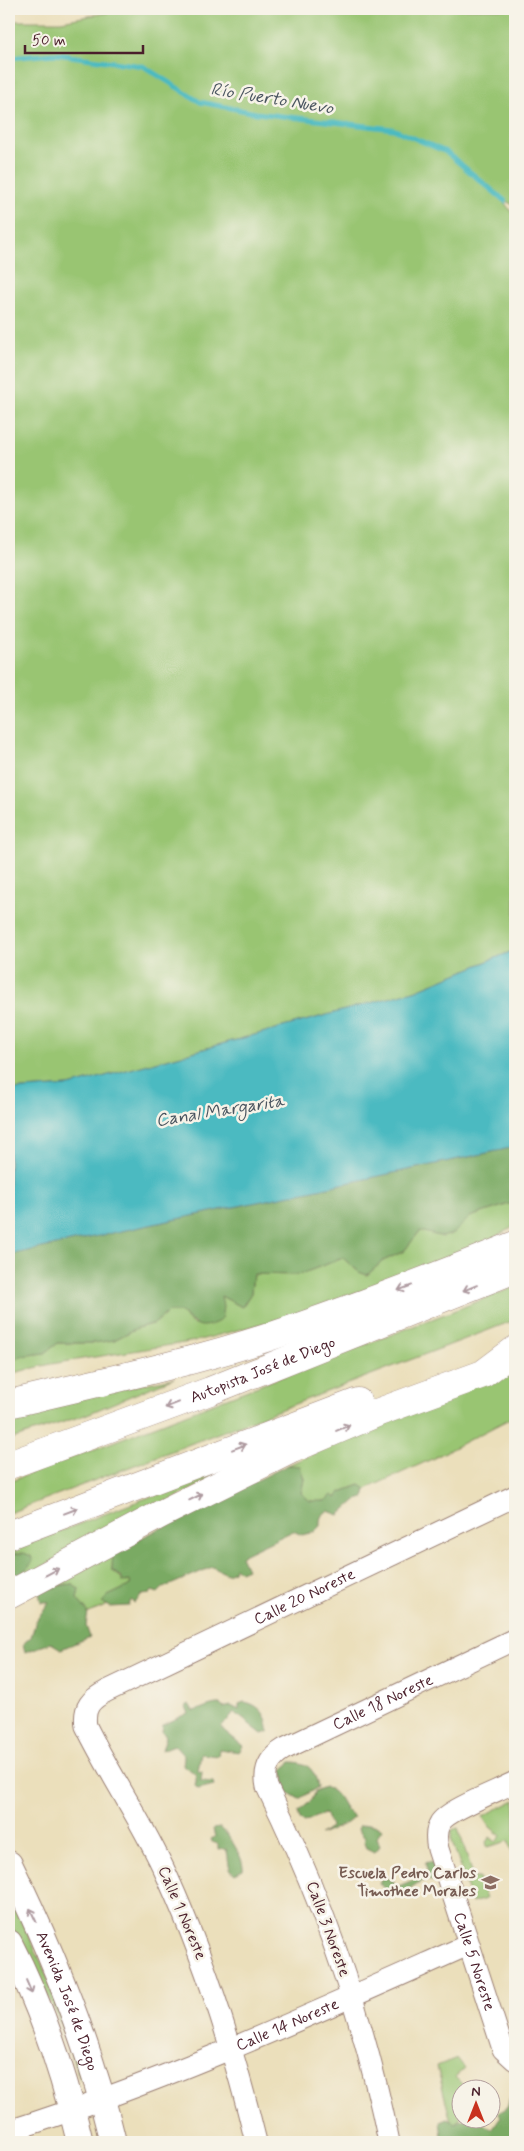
<svg xmlns="http://www.w3.org/2000/svg" width="524" height="2151" font-family="Mynerve,sans-serif">
	<rect width="100%" height="100%" fill="#f7f3e8"/>
	<filter id="ink" filterUnits="userSpaceOnUse"><feTurbulence type="fractalNoise" baseFrequency=".02" numOctaves="2"/><feDisplacementMap in="SourceGraphic" scale="10" xChannelSelector="R" yChannelSelector="G"/><feConvolveMatrix kernelMatrix="1 2 1 2 8 2 1 2 1" color-interpolation-filters="sRGB"/></filter>
	<filter id="wash" filterUnits="userSpaceOnUse"><feTurbulence type="fractalNoise" baseFrequency=".0096" numOctaves="4" result="noise"/><feDisplacementMap in="SourceGraphic" scale="20" xChannelSelector="R" yChannelSelector="G"/><feGaussianBlur stdDeviation="1.12" result="paint"/><feColorMatrix in="noise" values="0 0 0 0 0 0 0 0 0 0 0 0 0 0 0 0 0 1.4 0 .05"/><feComposite in="paint" operator="in"/></filter>
	<g filter="url(#wash)">
		<rect width="100%" height="100%" fill="#ebdfbb"/>
		<path fill="#99c572" stroke="#72724e" d="M128 9H515V206L502 199 515 217V950L414 991 69 1086 9 1090V21H61Z
			M515 1202V1226L452 1260 284 1318 196 1341 51 1364 9 1374V1362L22 1356 45 1353 58 1343H94L114 1340 137 1328 155 1323 168 1312H180L194 1325 221 1296 242 1307 251 1293 253 1274 298 1275 343 1258 359 1272 367 1275 383 1261 404 1251 420 1231 454 1233 470 1217Z
			M515 1287V1320L9 1513V1482Z
			M515 1365V1416L432 1459 366 1489 360 1485 341 1492 335 1498 320 1502 310 1501 301 1494 304 1479 300 1467 288 1465Z
			M174 1378 85 1415 9 1440V1411Z
			M258 1455 9 1584V1551Z
			M113 1552 112 1570 126 1582 130 1581 131 1585 108 1596 103 1602 108 1605 87 1614 77 1599 79 1589 67 1584 56 1585Z
			M515 1800V1862L508 1841 487 1847 486 1842 490 1837 496 1842 501 1836 490 1827 483 1816Z
			M458 1828 474 1878H479L486 1899 472 1903 451 1838 452 1830Z
			M9 1893 43 1966 84 2078 80 2079 55 2010 9 1923Z
			M457 2058 465 2068 455 2077 466 2088H462L461 2105 459 2107V2115L461 2118 455 2123 451 2122 437 2066Z"/>
		<path fill="#7aaa64" stroke="#626448" d="M515 1147V1202L470 1217 454 1233 443 1237 420 1231 404 1251 383 1261 367 1275 359 1272 343 1258 298 1275 253 1274 251 1293 242 1307 221 1296 223 1307 221 1320C201 1331 196 1326 180 1312H168L155 1323 137 1328 114 1340 94 1343H58L45 1353 22 1356 9 1362V1255Z
			M288 1465 300 1466 304 1479 301 1493 310 1501H326L332 1495 336 1498 341 1492 360 1485 366 1489 364 1498 356 1500 339 1515 328 1511C320 1515 320 1518 320 1526L314 1532 302 1535 293 1531 241 1556 247 1569 240 1572 235 1567 234 1571 227 1574 212 1567 163 1588 158 1593 152 1591 150 1594 142 1595 135 1603 131 1600 129 1606 110 1607 102 1602 108 1596 131 1585 130 1581 122 1582V1577L112 1570 113 1552Z
			M24 1553 31 1556 33 1562 22 1573 9 1579V1554Z
			M71 1584 79 1589 77 1599 88 1612 86 1626 90 1637 61 1649 51 1643 25 1652 23 1644 31 1637 36 1621 49 1602H41L39 1593C51 1587 59 1586 71 1584Z
			M244 1702C259 1704 269 1716 268 1732L262 1734 234 1712 221 1728 243 1746 239 1752 219 1749 218 1756 201 1754 198 1771 202 1772 201 1781 213 1782 214 1785 198 1789 195 1786C199 1771 192 1773 183 1765L184 1756 174 1745 162 1750 166 1737 162 1731 163 1725 188 1713 185 1707 189 1704 193 1711C203 1709 211 1703 221 1704L223 1708 231 1706 239 1710V1704Z
			M291 1762C308 1762 315 1770 318 1787L299 1799 286 1791 283 1769Z
			M325 1787C342 1792 340 1808 354 1817L347 1823 320 1835 331 1827 325 1813 304 1822 300 1820 298 1812 310 1802 315 1791Z
			M369 1824 378 1826 382 1829 376 1838 380 1846 375 1852 366 1848 364 1843 365 1838 358 1830 359 1826Z
			M220 1828C228 1832 245 1860 243 1870L235 1874C226 1868 230 1857 226 1849L218 1850V1844L212 1842 211 1839 215 1837 213 1829Z
			M429 1862 433 1863 435 1875 437 1877 435 1882C422 1876 414 1887 403 1893L395 1892 390 1896 386 1895V1889L379 1884 382 1878H388L390 1881 393 1880 396 1887 428 1874 425 1863Z
			M515 2093V2142H458L455 2136 448 2140 442 2136 440 2122 447 2119 455 2123C470 2114 478 2121 492 2129L501 2116 498 2113 507 2108 511 2095Z"/>
		<path fill="#4bbac1" stroke="#4a6c76" d="M515 950V1147L9 1255V1090L69 1086 414 991Z"/>
		<g fill="none" stroke-linecap="round" stroke-linejoin="round">
			<path stroke="#4bbac1" stroke-width="5" d="M9 58 55 54 143 66 200 102 256 113 393 129 446 152 505 201"/>
		</g>
	</g>
	<g filter="url(#ink)">
		<g fill="none" stroke-linecap="round" stroke-linejoin="round">
			<defs>
				<g id="minor">
					<path id="s1" d="M515 1782C500 1790 447 1810 440 1823 435 1831 436 1840 438 1849L503 2049 515 2060"/>
					<path id="s2" d="M9 2131C167 2081 317 2012 468 1945"/>
					<path id="s3" d="M256 2142C234 2051 206 1962 167 1876 144 1824 111 1777 86 1726 83 1707 91 1699 107 1691L515 1496"/>
					<path id="s4" d="M389 2142C364 2019 323 1900 267 1787 263 1769 269 1758 284 1749L515 1639"/>
				</g>
				<g id="major">
					<path id="s5" d="M9 1864C53 1954 90 2045 113 2142"/>
					<path d="M9 1943C41 2005 64 2074 80 2142"/>
				</g>
				<g id="highway">
					<path d="M9 1404C95 1383 182 1365 266 1338 350 1310 433 1278 515 1245"/>
					<path id="s6" d="M9 1465 210 1391 515 1269"/>
					<path d="M9 1535 358 1402"/>
					<path d="M9 1595 163 1513 292 1449 379 1412 483 1374 515 1350"/>
				</g>
			</defs>
			<use href="#minor" stroke="#9a7f73" stroke-width="23"/>
			<use href="#major" stroke="#9a7f73" stroke-width="28"/>
			<use href="#highway" stroke="#9a7f73" stroke-width="29"/>
			<use href="#minor" stroke="#fff" stroke-width="21"/>
			<use href="#major" stroke="#fff" stroke-width="26"/>
			<use href="#highway" stroke="#fff" stroke-width="28"/>
		</g>
		<defs><path id="oneway-shaft" d="M-6 0H5M1.5-3L5.5 0L1.5 3" fill="none" stroke-width="1.6" stroke-linecap="round" stroke-linejoin="round" transform="scale(1.25)"/></defs>
		<g stroke="#ae9aa0">
			<use href="#oneway-shaft" transform="translate(405 1288) rotate(160)"/>
			<use href="#oneway-shaft" transform="translate(470 1288) rotate(158)"/>
			<use href="#oneway-shaft" transform="translate(172 1405) rotate(159)"/>
			<use href="#oneway-shaft" transform="translate(343 1428) rotate(-23)"/>
			<use href="#oneway-shaft" transform="translate(239 1447) rotate(-21)"/>
			<use href="#oneway-shaft" transform="translate(196 1497) rotate(-26)"/>
			<use href="#oneway-shaft" transform="translate(71 1511) rotate(-21)"/>
			<use href="#oneway-shaft" transform="translate(52 1572) rotate(-28)"/>
			<use href="#oneway-shaft" transform="translate(33 1915) rotate(-115)"/>
			<use href="#oneway-shaft" transform="translate(29 1987) rotate(67)"/>
		</g>
	</g>
	<defs>
		<symbol id="school-bare" viewBox="-9 -9 18 18"><path d="M0-5L7-2L0 1L-7-2ZM-4 1L0 2.5L4 1V4Q0 6-4 4Z" fill="#8d6e63" stroke="#f7f3e8" stroke-width="2.5" paint-order="stroke"/></symbol>
	</defs>
	<g fill-rule="evenodd">
		<use href="#school-bare" x="478" y="1870" width="25" height="25"/>
	</g>
	<g text-anchor="middle" dominant-baseline="central" stroke-width="5" stroke-linejoin="round" paint-order="stroke">
		<g font-size="16" fill="#4a1f2b" stroke="#f7f3e8">
			<text stroke="none"><textPath href="#s6" startOffset="271">Autopista José de Diego</textPath></text>
			<text stroke="none"><textPath href="#s3" startOffset="715">Calle 20 Noreste</textPath></text>
			<text stroke="none"><textPath href="#s4" startOffset="531">Calle 18 Noreste</textPath></text>
			<text transform="translate(182 1913) rotate(67)">Calle 1 Noreste</text>
			<text transform="translate(328 1929) rotate(70)">Calle 3 Noreste</text>
			<text stroke="none"><textPath href="#s1" startOffset="231">Calle 5 Noreste</textPath></text>
			<text stroke="none"><textPath href="#s5" startOffset="149">Avenida José de Diego</textPath></text>
			<text stroke="none"><textPath href="#s2" startOffset="298">Calle 14 Noreste</textPath></text>
		</g>
		<g font-size="16" font-weight="bold" fill="#785e54" stroke="#f7f3e8" text-anchor="end">
			<text x="476" y="1873">Escuela Pedro Carlos<tspan x="476" dy="18">Timothee Morales</tspan></text>
		</g>
		<g font-size="18" font-style="italic" fill="#4a5560" stroke="#f7f3e8">
			<text transform="translate(272 99) rotate(9)">Río Puerto Nuevo</text>
			<text transform="translate(220 1111) rotate(-9)">Canal Margarita</text>
		</g>
	</g>
	<rect width="524" height="2151" fill="none" stroke="#f7f3e8" stroke-width="30"/>
	<g transform="translate(476 2104)"><circle r="24" fill="#f7f3e8" stroke="#b29e9c"/>
	<path d="M0-4L9 19L0 12L-9 19Z" fill="#c8321e"/>
	<text y="-8" font-size="14" font-weight="bold" text-anchor="middle" fill="#4a1f2b">N</text>
	</g>
	<path d="M25 45v8h118v-8" fill="none" stroke="#4a1f2b" stroke-width="2.5"/>
	<text x="32" y="45" font-size="15" fill="#4a1f2b" stroke="#f7f3e8" stroke-width="4" paint-order="stroke">50 m</text>
</svg>
